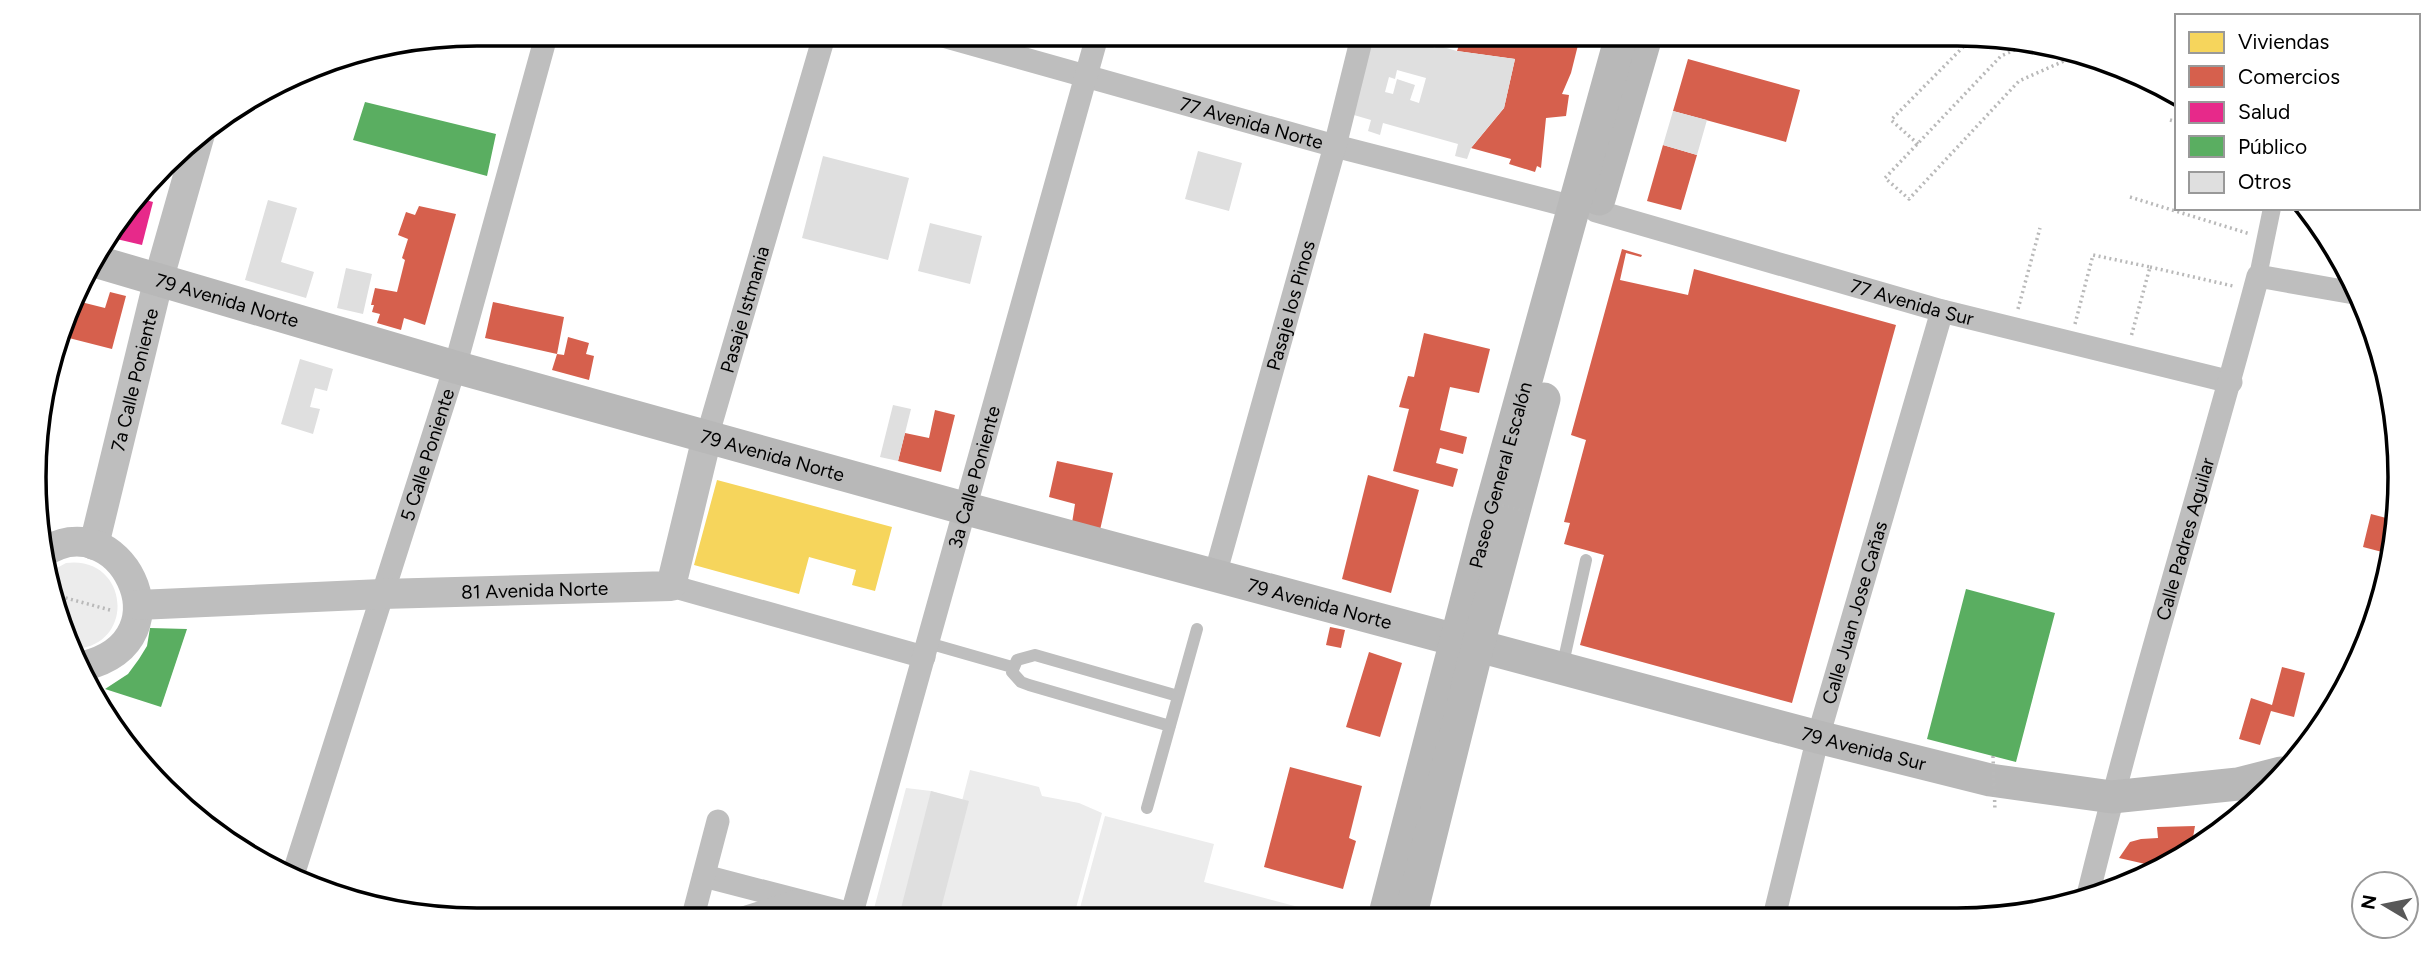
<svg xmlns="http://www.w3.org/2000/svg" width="2434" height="954" font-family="Figtree,sans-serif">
	<rect width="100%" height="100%" fill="#fff"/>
	<path fill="#ececec" d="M66 563C128 555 137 643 77 649L46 574Z
		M970 770 1039 787 1042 796 1079 803 1102 813 1073 919 871 920 906 788 931 791 962 801Z
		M1105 816 1214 844 1204 882 1344 919H1077Z"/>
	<path fill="#f6d55c" d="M717 480 892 527 875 591 852 585 856 570 809 557 799 594 694 565Z"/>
	<path fill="#d6604d" d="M1463 33H1581L1571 73 1562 94 1569 95 1566 116 1546 118 1541 168 1537 166 1535 172 1509 164 1511 159 1471 148 1504 108 1515 59 1457 51Z
		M1688 59 1800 90 1786 142 1673 111Z
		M1663 145 1697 155 1681 210 1647 201Z
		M419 206 456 214 425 325 404 318 401 330 377 323 380 314 372 312 374 305H371L375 288 397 292 405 260 402 258 408 239 398 235 406 212 415 215Z
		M1622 249 1642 255 1641 257 1626 253 1620 280 1688 295 1694 269 1896 325 1792 703 1580 645 1604 555 1564 544 1570 523 1564 522 1586 440 1571 435Z
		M110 292 126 296 112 349 65 337 77 301 105 308Z
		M493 302 564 317 557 354 564 355 568 337 589 343 586 354 594 356 589 380 552 370 557 354 485 338Z
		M1424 333 1490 349 1479 393 1450 387 1440 430 1467 437 1463 454 1440 448 1436 463 1458 469 1453 487 1393 471 1409 409 1399 407 1408 376 1414 377Z
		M935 410 955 415 941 472 898 461 905 433 929 438Z
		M1057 461 1113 473 1100 530 1072 523 1075 504 1049 497Z
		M1368 475 1419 490 1391 593 1342 579Z
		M2371 514 2390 519 2386 592 2374 620 2369 619 2386 553 2363 547Z
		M1330 627 1345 630 1341 648 1326 645Z
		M1369 652 1402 663 1380 737 1346 727Z
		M2282 667 2305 673 2294 717 2271 711 2260 745 2239 739 2251 698 2272 705Z
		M1290 767 1362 786 1349 838 1356 841 1343 889 1264 867Z
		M2195 826 2191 849 2163 868 2119 858 2130 842 2141 839 2158 838 2157 827Z"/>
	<path fill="#e7298a" d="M139 198 153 202 142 245 108 237Z"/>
	<path fill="#5aae61" d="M365 102 496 134 487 176 353 140Z
		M1966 589 2055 613 2016 762 1927 739Z
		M150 628 187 629 161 707 105 689 128 674 139 659 147 646Z"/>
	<path fill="#dfdfdf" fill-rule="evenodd" d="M1374 33H1396L1395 38 1417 44 1418 40 1435 48 1436 45 1457 51 1515 59 1504 108 1471 148 1467 159 1455 156 1458 144 1383 123 1380 135 1368 131 1371 120 1347 113ZM1397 70 1426 78 1419 103 1410 100 1415 85 1397 79 1393 94 1385 92 1389 77 1395 79Z
		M1673 111 1707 120 1697 155 1663 145Z
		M1198 151 1242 163 1229 211 1185 199Z
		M823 156 909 178 888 260 802 238Z
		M268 200 297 208 281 262 314 272 306 298 245 280Z
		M930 223 982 236 970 284 918 271Z
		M346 268 372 274 363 314 337 308Z
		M300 359 333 369 327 391 315 388 310 407 320 409 313 434 281 424Z
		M893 405 911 409 898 461 880 457Z
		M931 791 969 801 938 920H898Z"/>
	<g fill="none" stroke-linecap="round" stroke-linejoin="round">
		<path stroke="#b9b9b9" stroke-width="3.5" stroke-dasharray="2 3.5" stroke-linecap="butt" d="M2030 43 2001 56 1885 178 1909 199 2019 81 2082 53
			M2170 120 2177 122
			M1918 144 1891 120 1974 36
			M2130 197 2250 234
			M2150 267 2233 286
			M2018 309 2040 228
			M2075 324 2093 255 2150 267 2131 337
			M55 595 110 610"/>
		<path stroke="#bebebe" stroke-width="12" d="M928 643 1012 667
			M1562 668 1586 560
			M1170 726 1029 685 1021 682 1012 672 1017 660 1035 655 1178 696
			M1147 808 1197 629"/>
		<path stroke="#bebebe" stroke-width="18" d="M2258 276 2272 208"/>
		<g stroke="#bebebe" stroke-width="23">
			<path id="s1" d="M932 33 1335 146 1573 207"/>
			<path id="s2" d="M1596 211 1942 311 2231 382"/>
			<path id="s3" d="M707 437 825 33"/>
			<path id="s4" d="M1215 575 1335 146 1363 33"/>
			<path d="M671 586 924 657"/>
			<path id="s5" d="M294 872 455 367 547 33"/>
			<path d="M704 876 851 914"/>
			<path id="s6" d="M2088 895C2139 687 2203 483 2258 276L2354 293"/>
			<path id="s7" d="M1774 917 1818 737 1942 311"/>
			<path d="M692 920 718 821"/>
			<path d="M737 920 797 901"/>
			<path id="s8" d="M850 920 1098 33"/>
		</g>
		<g stroke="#bebebe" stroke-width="30">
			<path id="s9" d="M94 545 159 278 200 134"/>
			<path d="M42 554C116 500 192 639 84 666"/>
			<path id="s10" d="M138 605 382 594 671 586 707 437"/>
		</g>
		<g stroke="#b8b8b8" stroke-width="33">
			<path d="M1599 199 1647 33"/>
			<path id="s11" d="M91 260 455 367 967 509 1818 737 1990 780 2112 797 2238 784 2281 773"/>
			<path id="s12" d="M1384 918 1486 525 1622 33"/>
			<path d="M1410 918 1478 645 1544 399"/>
		</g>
		<path stroke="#b9b9b9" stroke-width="3.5" stroke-dasharray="2 3.5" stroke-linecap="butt" d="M1486 502 1530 512
			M1993 756 1995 811"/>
	</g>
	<g text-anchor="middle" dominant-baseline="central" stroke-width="7" stroke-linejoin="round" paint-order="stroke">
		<g font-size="19" fill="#000" stroke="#fff">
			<text stroke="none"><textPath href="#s1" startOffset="332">77 Avenida Norte</textPath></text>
			<text stroke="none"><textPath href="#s11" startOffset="142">79 Avenida Norte</textPath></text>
			<text stroke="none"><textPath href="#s2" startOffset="329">77 Avenida Sur</textPath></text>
			<text stroke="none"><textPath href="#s4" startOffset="280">Pasaje los Pinos</textPath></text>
			<text stroke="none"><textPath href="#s3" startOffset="133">Pasaje Istmania</textPath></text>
			<text stroke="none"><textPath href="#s9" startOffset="170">7a Calle Poniente</textPath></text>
			<text stroke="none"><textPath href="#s5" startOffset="438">5 Calle Poniente</textPath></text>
			<text stroke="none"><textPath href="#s11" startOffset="709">79 Avenida Norte</textPath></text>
			<text stroke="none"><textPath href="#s12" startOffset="458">Paseo General Escalón</textPath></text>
			<text stroke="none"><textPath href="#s8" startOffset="460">3a Calle Poniente</textPath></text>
			<text stroke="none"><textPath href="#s6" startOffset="369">Calle Padres Aguilar</textPath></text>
			<text stroke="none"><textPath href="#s10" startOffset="397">81 Avenida Norte</textPath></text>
			<text stroke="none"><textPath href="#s11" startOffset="1276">79 Avenida Norte</textPath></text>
			<text stroke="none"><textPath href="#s7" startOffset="315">Calle Juan Jose Cañas</textPath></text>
			<text stroke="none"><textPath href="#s11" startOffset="1839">79 Avenida Sur</textPath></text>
		</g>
	</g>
	<path d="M0 0H2434V954H0ZM477 46H1957A431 431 0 0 1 2388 477V477A431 431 0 0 1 1957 908H477A431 431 0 0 1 46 477V477A431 431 0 0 1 477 46Z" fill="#fff" fill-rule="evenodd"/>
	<path fill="none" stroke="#000" stroke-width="3.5" d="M477 46H1957A431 431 0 0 1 2388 477V477A431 431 0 0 1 1957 908H477A431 431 0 0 1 46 477V477A431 431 0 0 1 477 46Z"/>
	<rect x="2175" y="14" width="245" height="196" fill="#ffffff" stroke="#999999" stroke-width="2"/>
	<rect x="2189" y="32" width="35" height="21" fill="#f6d55c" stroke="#999999" stroke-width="2"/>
	<text x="2238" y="49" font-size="21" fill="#000000">Viviendas</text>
	<rect x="2189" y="66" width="35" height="21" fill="#d6604d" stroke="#999999" stroke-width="2"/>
	<text x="2238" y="84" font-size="21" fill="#000000">Comercios</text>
	<rect x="2189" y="102" width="35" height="21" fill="#e7298a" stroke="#999999" stroke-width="2"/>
	<text x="2238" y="119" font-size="21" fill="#000000">Salud</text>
	<rect x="2189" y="136" width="35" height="21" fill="#5aae61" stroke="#999999" stroke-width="2"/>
	<text x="2238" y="154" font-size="21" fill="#000000">Público</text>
	<rect x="2189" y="172" width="35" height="21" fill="#dfdfdf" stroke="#999999" stroke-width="2"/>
	<text x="2238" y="189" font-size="21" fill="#000000">Otros</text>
	<g transform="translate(2385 905) rotate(280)"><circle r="33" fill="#ffffff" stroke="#999999" stroke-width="2"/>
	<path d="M0-5L12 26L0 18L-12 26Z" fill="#595959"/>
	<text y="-10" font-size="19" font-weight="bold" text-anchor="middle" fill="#000000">N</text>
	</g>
</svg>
